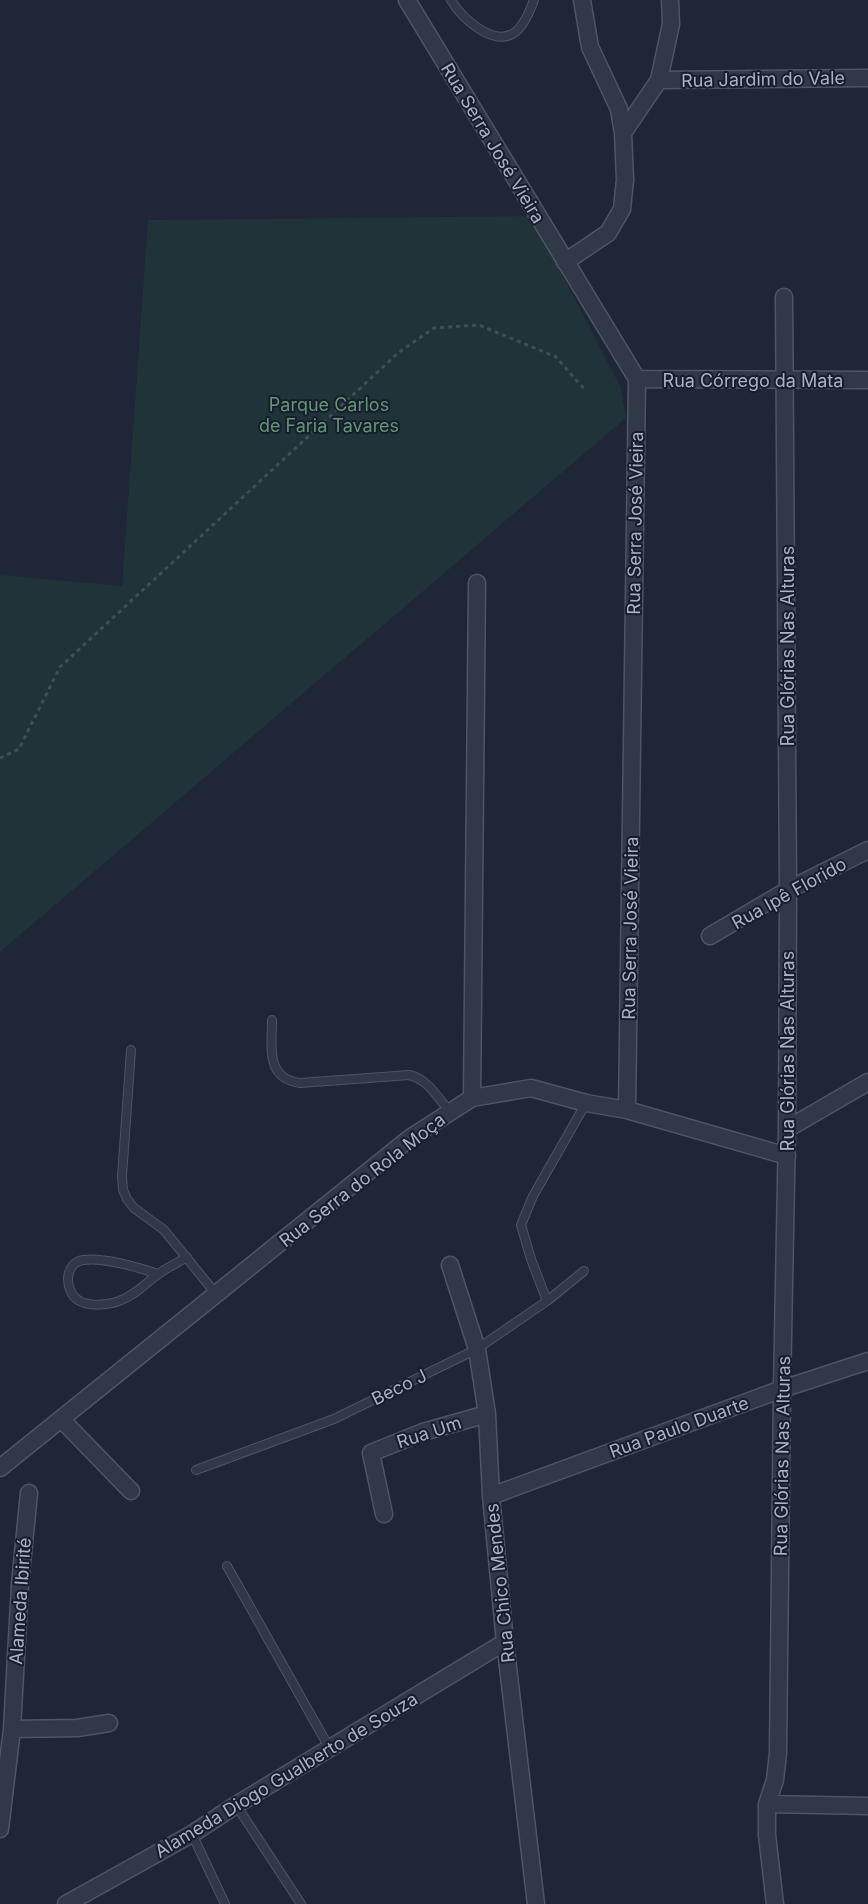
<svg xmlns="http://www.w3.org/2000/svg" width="868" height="1904" font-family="Inter,sans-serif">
	<rect width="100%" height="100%" fill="#1e2637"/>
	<path fill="#203338" d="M532 216 621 388 626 418 0 952V575L122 586 148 220Z"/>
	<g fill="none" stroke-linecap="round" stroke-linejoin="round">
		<defs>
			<path id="service" d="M451 0C461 17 492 47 514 33 524 26 530 11 534 0
				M272 1020C272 1047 265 1078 300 1083L409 1075C428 1079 438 1098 450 1112
				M131 1050 122 1176 123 1190 127 1199 134 1208 164 1230 216 1294
				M158 1274C137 1267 105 1257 83 1260 64 1263 64 1291 78 1300 88 1307 108 1305 119 1301 134 1296 145 1284 157 1275 166 1268 177 1263 187 1257
				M547 1301 531 1259 521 1225 533 1196 586 1103
				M196 1470 334 1419 477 1349 547 1301 584 1271
				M227 1566 330 1749
				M236 1805 301 1904
				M192 1834 225 1904"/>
			<path id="minor" d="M407 0 637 379 627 1110
				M659 80 868 78
				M623 133 659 80 671 24 670 0
				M565 262 608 233 622 209 625 180 623 133 619 109 590 47 582 0
				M637 379 868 380
				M710 936 788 890 868 850
				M472 1098 477 583
				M787 1129 868 1082
				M450 1265 477 1349 487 1414 491 1496 505 1642 536 1904
				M61 1419 131 1491
				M0 1468 410 1138 472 1098 531 1088 586 1103 627 1110 787 1156
				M491 1496 782 1389 868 1361
				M384 1514 371 1453 423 1432 487 1414
				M12 1729 77 1728 109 1723
				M767 1804 868 1806
				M0 1829 12 1729 20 1584 29 1493
				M66 1904 192 1834 236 1805 505 1642
				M775 1904 767 1835V1804L775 1780 778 1753 782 1389 787 1129 788 890 784 297"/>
		</defs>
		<use href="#service" stroke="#4f5566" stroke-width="10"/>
		<use href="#minor" stroke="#4f5566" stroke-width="19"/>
		<path stroke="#3d5056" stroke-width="3" stroke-dasharray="4 4" stroke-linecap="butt" d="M0 758 19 749 60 667 398 353 434 328 479 325 556 357 586 391"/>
		<use href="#service" stroke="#313848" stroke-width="8"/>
		<use href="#minor" stroke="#313848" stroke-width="16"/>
	</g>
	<g text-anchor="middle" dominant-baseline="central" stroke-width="4" stroke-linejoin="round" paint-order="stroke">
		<g font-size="18" fill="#abb2c5" stroke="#171d2c">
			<text transform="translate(763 79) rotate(-1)">Rua Jardim do Vale</text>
			<text transform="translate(493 143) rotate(59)">Rua Serra José Vieira</text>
			<text x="753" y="380">Rua Córrego da Mata</text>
			<text transform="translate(635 523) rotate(-89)">Rua Serra José Vieira</text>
			<text transform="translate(787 646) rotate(-90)">Rua Glórias Nas Alturas</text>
			<text transform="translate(789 893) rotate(-29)">Rua Ipê Florido</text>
			<text transform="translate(630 928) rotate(-89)">Rua Serra José Vieira</text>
			<text transform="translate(787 1051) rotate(-90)">Rua Glórias Nas Alturas</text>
			<text transform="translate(362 1180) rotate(-38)">Rua Serra do Rola Moça</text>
			<text transform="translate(399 1387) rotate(-26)">Beco J</text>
			<text transform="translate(679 1427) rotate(-20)">Rua Paulo Duarte</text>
			<text transform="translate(429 1432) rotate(-18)">Rua Um</text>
			<text transform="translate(782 1456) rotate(-89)">Rua Glórias Nas Alturas</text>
			<text transform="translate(500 1583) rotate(-96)">Rua Chico Mendes</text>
			<text transform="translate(20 1601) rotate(-86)">Alameda Ibirité</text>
			<text transform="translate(286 1775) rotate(-31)">Alameda Diogo Gualberto de Souza</text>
		</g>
		<g font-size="18" fill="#619773" stroke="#171d2c">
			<text x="329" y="404">Parque Carlos<tspan x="329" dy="21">de Faria Tavares</tspan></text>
		</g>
	</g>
</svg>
